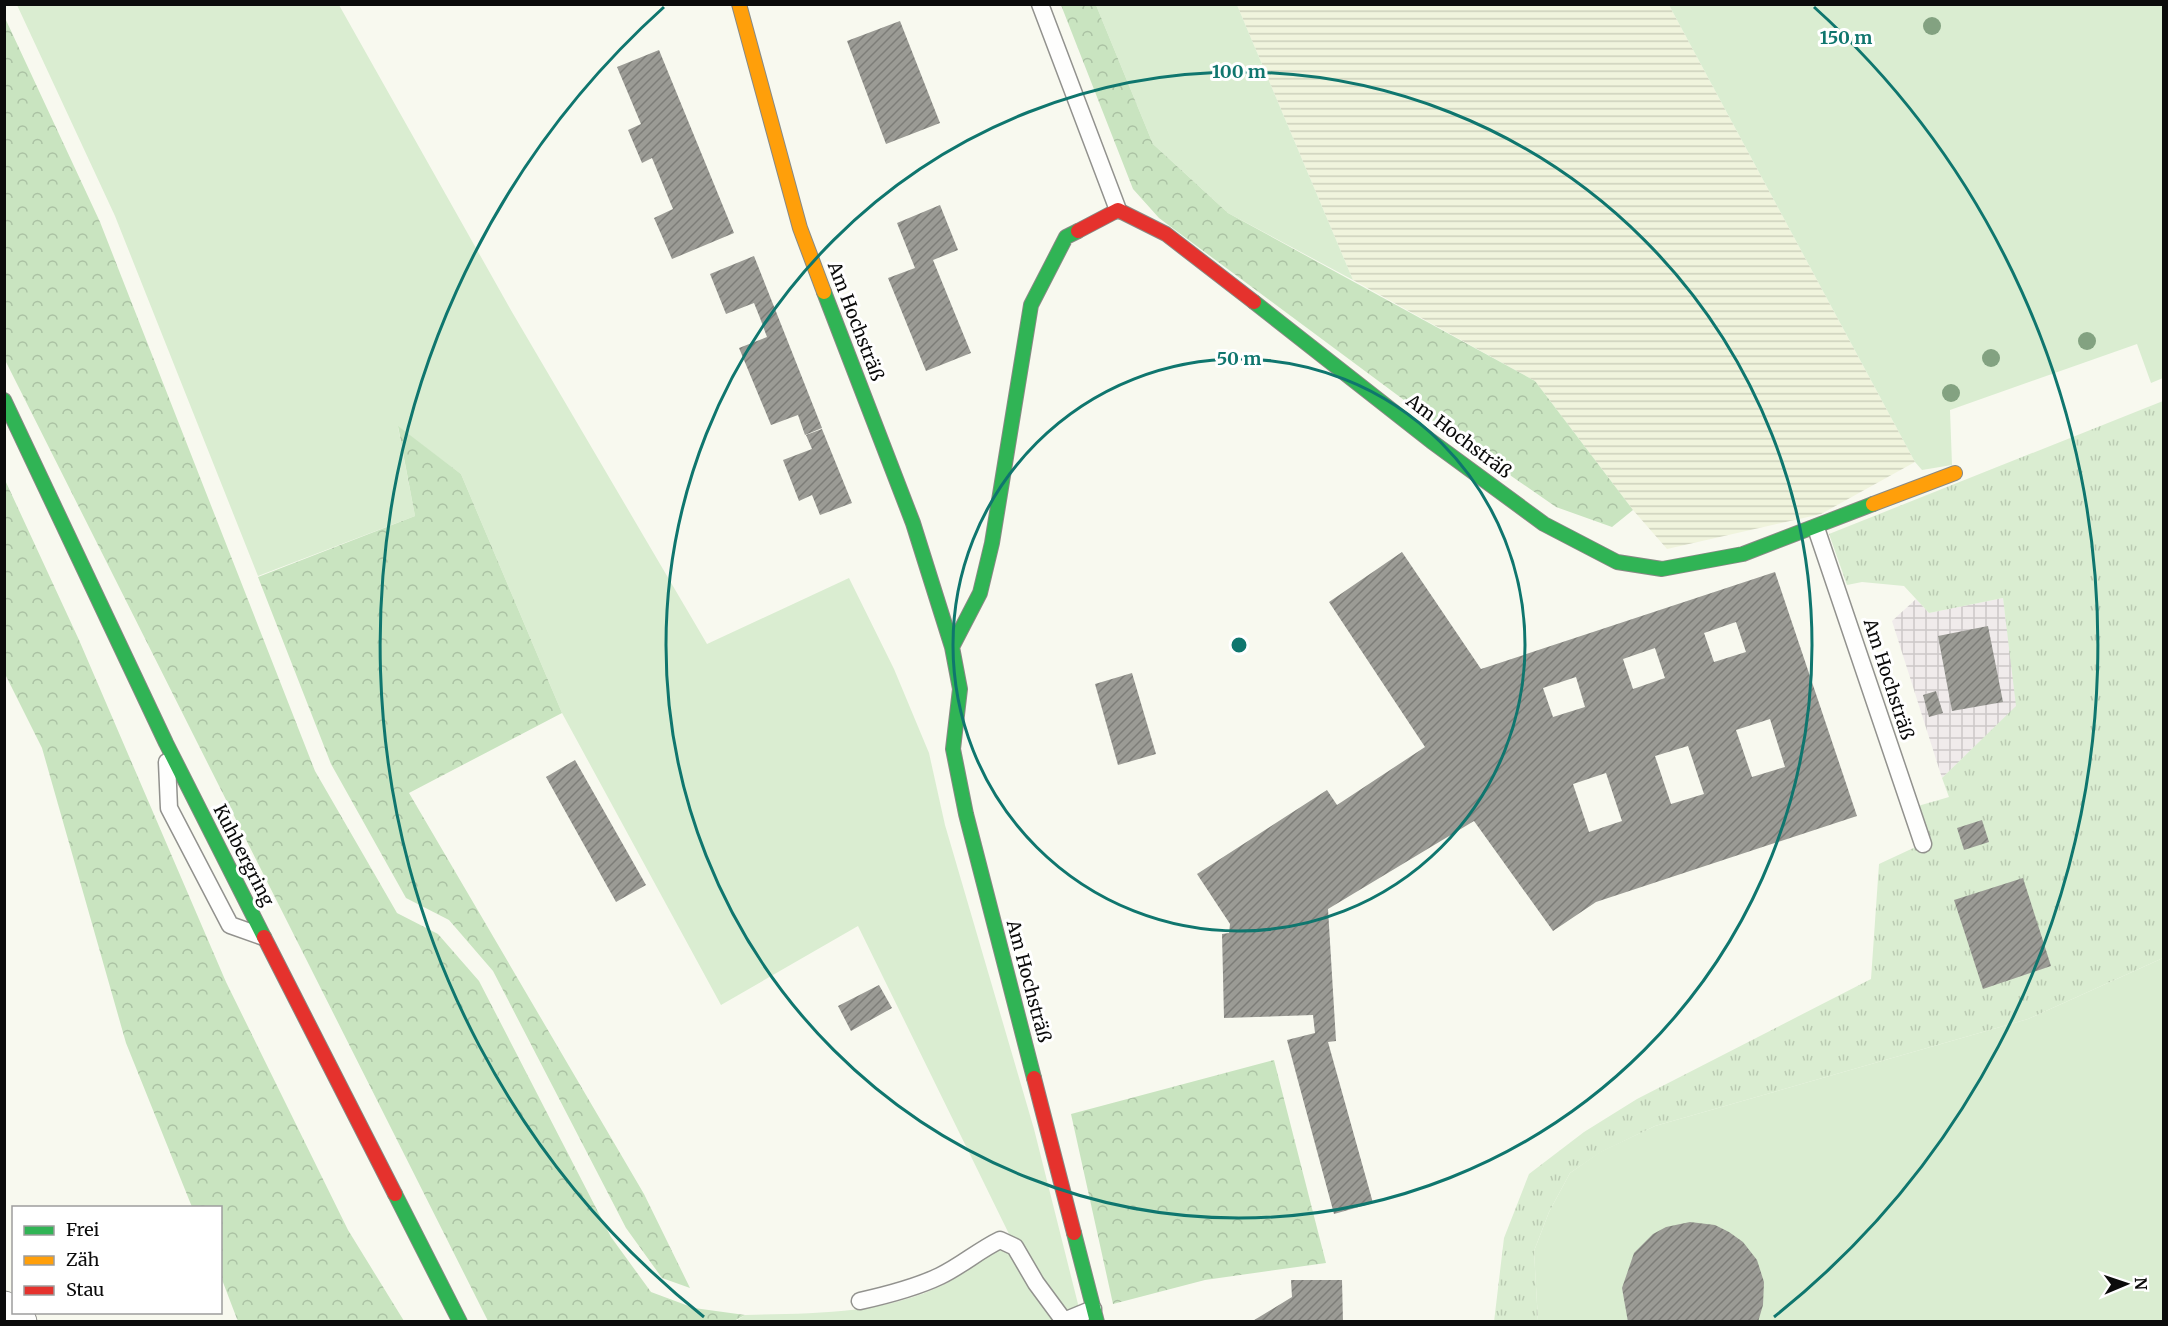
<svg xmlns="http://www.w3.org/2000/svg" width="2168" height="1326" font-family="Merriweather,serif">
	<defs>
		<pattern id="industrial-grid" width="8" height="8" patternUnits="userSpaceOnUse" patternTransform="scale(1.5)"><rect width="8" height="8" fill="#f0ebeb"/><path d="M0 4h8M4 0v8" fill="none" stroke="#ccc8c8"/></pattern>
		<pattern id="farmland-rules" width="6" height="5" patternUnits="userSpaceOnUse" patternTransform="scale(1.5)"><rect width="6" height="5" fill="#f0f4dd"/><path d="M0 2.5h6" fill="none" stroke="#ccd0bc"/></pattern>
		<pattern id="forest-crowns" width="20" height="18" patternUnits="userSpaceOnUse" patternTransform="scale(1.5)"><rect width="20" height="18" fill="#c9e4c0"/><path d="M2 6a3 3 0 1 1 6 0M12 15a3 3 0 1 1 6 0" fill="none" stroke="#abc2a4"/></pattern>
		<pattern id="park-tufts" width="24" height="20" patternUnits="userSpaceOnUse" patternTransform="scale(1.5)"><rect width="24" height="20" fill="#daedd1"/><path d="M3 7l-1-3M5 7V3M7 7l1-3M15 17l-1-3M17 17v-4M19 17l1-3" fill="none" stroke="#bacab2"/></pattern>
		<pattern id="building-hatch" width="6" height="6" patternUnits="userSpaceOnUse" patternTransform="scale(1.5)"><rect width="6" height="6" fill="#9b9b95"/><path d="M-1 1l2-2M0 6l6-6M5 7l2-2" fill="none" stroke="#7d7d78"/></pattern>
	</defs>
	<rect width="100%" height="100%" fill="#f8f9ef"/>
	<path fill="url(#industrial-grid)" d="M2003 598 2017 706 1942 778 1892 621 1916 599 1929 613Z"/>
	<path fill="url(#farmland-rules)" d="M1237 5H1669L1915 462 1821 514 1667 549 1633 510 1535 381 1353 280Z"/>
	<path fill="#daedd1" d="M17 5H339L512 312 707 644 849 578 894 669 929 753 945 825 1034 1129 1079 1308 1065 1313 1021 1241 1009 1234 858 926 721 1005 562 713 461 474 398 427 415 516 258 576 115 216Z
		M1096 5H1237L1353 280 1228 213 1153 144Z
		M1669 5H2163V378L2151 383 2137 344 1950 410 1952 465 1922 470 1915 462Z
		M2163 958V1321H1538L1534 1251 1549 1212 1570 1173 1600 1152 1655 1126 2028 1019Z
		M1000 1250 1009 1254 1054 1321 734 1322 745 1315C813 1313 883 1315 945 1284 964 1274 981 1259 1000 1250Z"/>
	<path fill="url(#forest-crowns)" d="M1061 5H1096L1153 144 1228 213 1535 381 1633 510 1612 527 1556 507 1439 426 1159 218 1133 189Z
		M5 18 100 222 315 771 397 913 438 934 479 981 611 1237 651 1292 694 1308 745 1315 734 1321H488L5 360Z
		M398 426 461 474 562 713 409 793 644 1194 690 1288 662 1278 626 1228 493 971 449 920 406 898 331 764 258 577 415 516Z
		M5 480 79 640 226 982 348 1230 404 1321 239 1322 237 1319 221 1277 220 1208 192 1207 126 1043 42 748 5 674Z
		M1274 1060 1326 1263 1205 1280 1113 1304 1071 1114Z"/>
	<path fill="url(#park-tufts)" d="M2163 401V958L2028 1019 1655 1126 1601 1152 1570 1173 1549 1212 1534 1251 1538 1321 1494 1322 1504 1238 1529 1174 1584 1132 1637 1099 1871 979 1879 864 1922 844 1911 808 1949 797 1942 778 2016 706 2003 598 1929 613 1904 586 1862 582 1847 585 1829 534Z"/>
	<path fill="url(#building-hatch)" fill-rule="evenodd" d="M900 21 940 123 886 144 847 41Z
		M659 50 734 233 672 259 654 218 673 209 652 158 642 163 628 130 641 124 617 67Z
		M940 205 958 250 933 260 971 353 926 371 888 278 915 268 897 223Z
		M754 256 822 428 805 435 798 415 771 425 739 348 767 337 760 318 754 303 726 314 710 274Z
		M822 429 852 503 820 515 812 495 799 501 783 460 812 449 806 435Z
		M1402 552 1481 669 1775 572 1857 816 1596 902 1553 931 1474 821 1328 909 1336 1041 1328 1042 1373 1203 1334 1214 1287 1040 1315 1033 1313 1015 1224 1018 1222 934 1229 933 1230 924 1197 874 1327 790 1337 805 1425 747 1329 602ZM1736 622 1746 652 1714 662 1704 633ZM1655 648 1665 678 1633 689 1623 659ZM1576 677 1585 707 1553 717 1543 688ZM1770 719 1785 767 1752 777 1736 730ZM1688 746 1704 794 1671 804 1655 756ZM1606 773 1622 821 1589 832 1573 784Z
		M1988 626 2003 702 1952 711 1938 636Z
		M1132 673 1156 754 1118 765 1095 684Z
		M1936 691 1943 713 1929 717 1923 695Z
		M575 760 646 885 616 902 546 777Z
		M1982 820 1989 842 1964 850 1957 828Z
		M2023 878 2051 966 1983 989 1954 900Z
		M879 985 892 1008 851 1031 838 1006Z
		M1690 1222 1715 1225 1729 1232 1743 1242 1757 1260 1764 1282 1763 1305 1758 1322H1628L1622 1288 1634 1253 1653 1234 1666 1227Z
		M1291 1280H1342L1343 1322H1251L1292 1297Z"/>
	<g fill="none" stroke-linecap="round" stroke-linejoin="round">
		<defs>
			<path id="lane" d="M1040 4 1118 210
				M1816 528 1923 844
				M167 762 169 808 230 925 261 936
				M860 1301C887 1295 915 1288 940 1276 961 1266 979 1250 1000 1240L1015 1247 1036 1283 1064 1321 1093 1309"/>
			<path id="street" d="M4 1308 20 1322"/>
			<path id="fast" d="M824 292 913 523 952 647 960 689 953 749 966 814 1034 1078
				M1254 302 1431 441 1544 524 1617 562 1662 569 1743 554 1873 504
				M4 400 166 743 264 937
				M952 647 980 593 992 543 1031 305 1066 237 1078 231
				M395 1194 460 1322
				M1074 1233 1097 1322"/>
			<path id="slow" d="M739 4 800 228 824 292
				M1873 504 1955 473"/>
			<path id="jam" d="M1078 231 1118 210 1166 234 1254 302
				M264 937 395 1194
				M1034 1078 1074 1233"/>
		</defs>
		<use href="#lane" stroke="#92928e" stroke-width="19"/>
		<use href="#street" stroke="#92928e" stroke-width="35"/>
		<use href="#fast" stroke="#888984" stroke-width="16"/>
		<use href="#slow" stroke="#888984" stroke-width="16"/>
		<use href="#jam" stroke="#888984" stroke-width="16"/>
		<use href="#lane" stroke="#fefefd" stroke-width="16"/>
		<use href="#street" stroke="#fefefd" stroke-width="33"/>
		<use href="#fast" stroke="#30b455" stroke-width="14"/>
		<use href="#slow" stroke="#ff9f0a" stroke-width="14"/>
		<use href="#jam" stroke="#e5322d" stroke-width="14"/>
	</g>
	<g fill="#83a281">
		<circle cx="1932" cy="26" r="9"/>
		<circle cx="2087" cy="341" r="9"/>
		<circle cx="1991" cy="358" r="9"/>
		<circle cx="1951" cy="393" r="9"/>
	</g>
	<g fill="none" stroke="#0f766e" stroke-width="3">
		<circle cx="1239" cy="645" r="286"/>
		<circle cx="1239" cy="645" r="573"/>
		<path d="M704 1317A859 859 0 0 1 664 7M1814 7A859 859 0 0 1 1774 1317"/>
	</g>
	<g text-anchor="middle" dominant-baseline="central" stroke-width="6" stroke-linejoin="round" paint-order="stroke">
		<g font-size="18" fill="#0b0b0b" stroke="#fff">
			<text transform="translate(856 321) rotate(69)">Am Hochsträß</text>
			<text transform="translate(1459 436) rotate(37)">Am Hochsträß</text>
			<text transform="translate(1889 679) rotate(72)">Am Hochsträß</text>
			<text transform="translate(244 855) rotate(63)">Kuhbergring</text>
			<text transform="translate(1029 981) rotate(75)">Am Hochsträß</text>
		</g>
	</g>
	<circle cx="1239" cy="645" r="9" fill="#0f766e" stroke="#fff" stroke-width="3"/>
	<g font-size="18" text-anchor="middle" font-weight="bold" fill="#0f766e" stroke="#fff" stroke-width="6" stroke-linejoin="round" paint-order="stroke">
		<text x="1846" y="44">150 m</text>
		<text x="1239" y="78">100 m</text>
		<text x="1239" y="365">50 m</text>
	</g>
	<rect width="2168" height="1326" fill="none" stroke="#0b0b0b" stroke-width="12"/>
	<rect x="12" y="1206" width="210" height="108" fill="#ffffff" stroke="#9d9d9d" stroke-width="1.5"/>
	<rect x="24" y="1226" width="30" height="9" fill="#30b455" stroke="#9d9d9d" stroke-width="1.5"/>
	<text x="66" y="1236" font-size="18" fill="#0b0b0b">Frei</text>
	<rect x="24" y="1256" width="30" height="9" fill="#ff9f0a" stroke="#9d9d9d" stroke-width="1.5"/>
	<text x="66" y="1266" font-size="18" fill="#0b0b0b">Zäh</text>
	<rect x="24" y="1286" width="30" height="9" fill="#e5322d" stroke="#9d9d9d" stroke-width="1.5"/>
	<text x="66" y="1296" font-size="18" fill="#0b0b0b">Stau</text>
	<g transform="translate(2126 1284) rotate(88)" stroke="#ffffff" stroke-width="4.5" paint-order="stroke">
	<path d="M0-4.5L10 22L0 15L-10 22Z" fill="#0b0b0b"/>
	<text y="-9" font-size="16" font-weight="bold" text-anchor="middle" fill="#0b0b0b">N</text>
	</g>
</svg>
